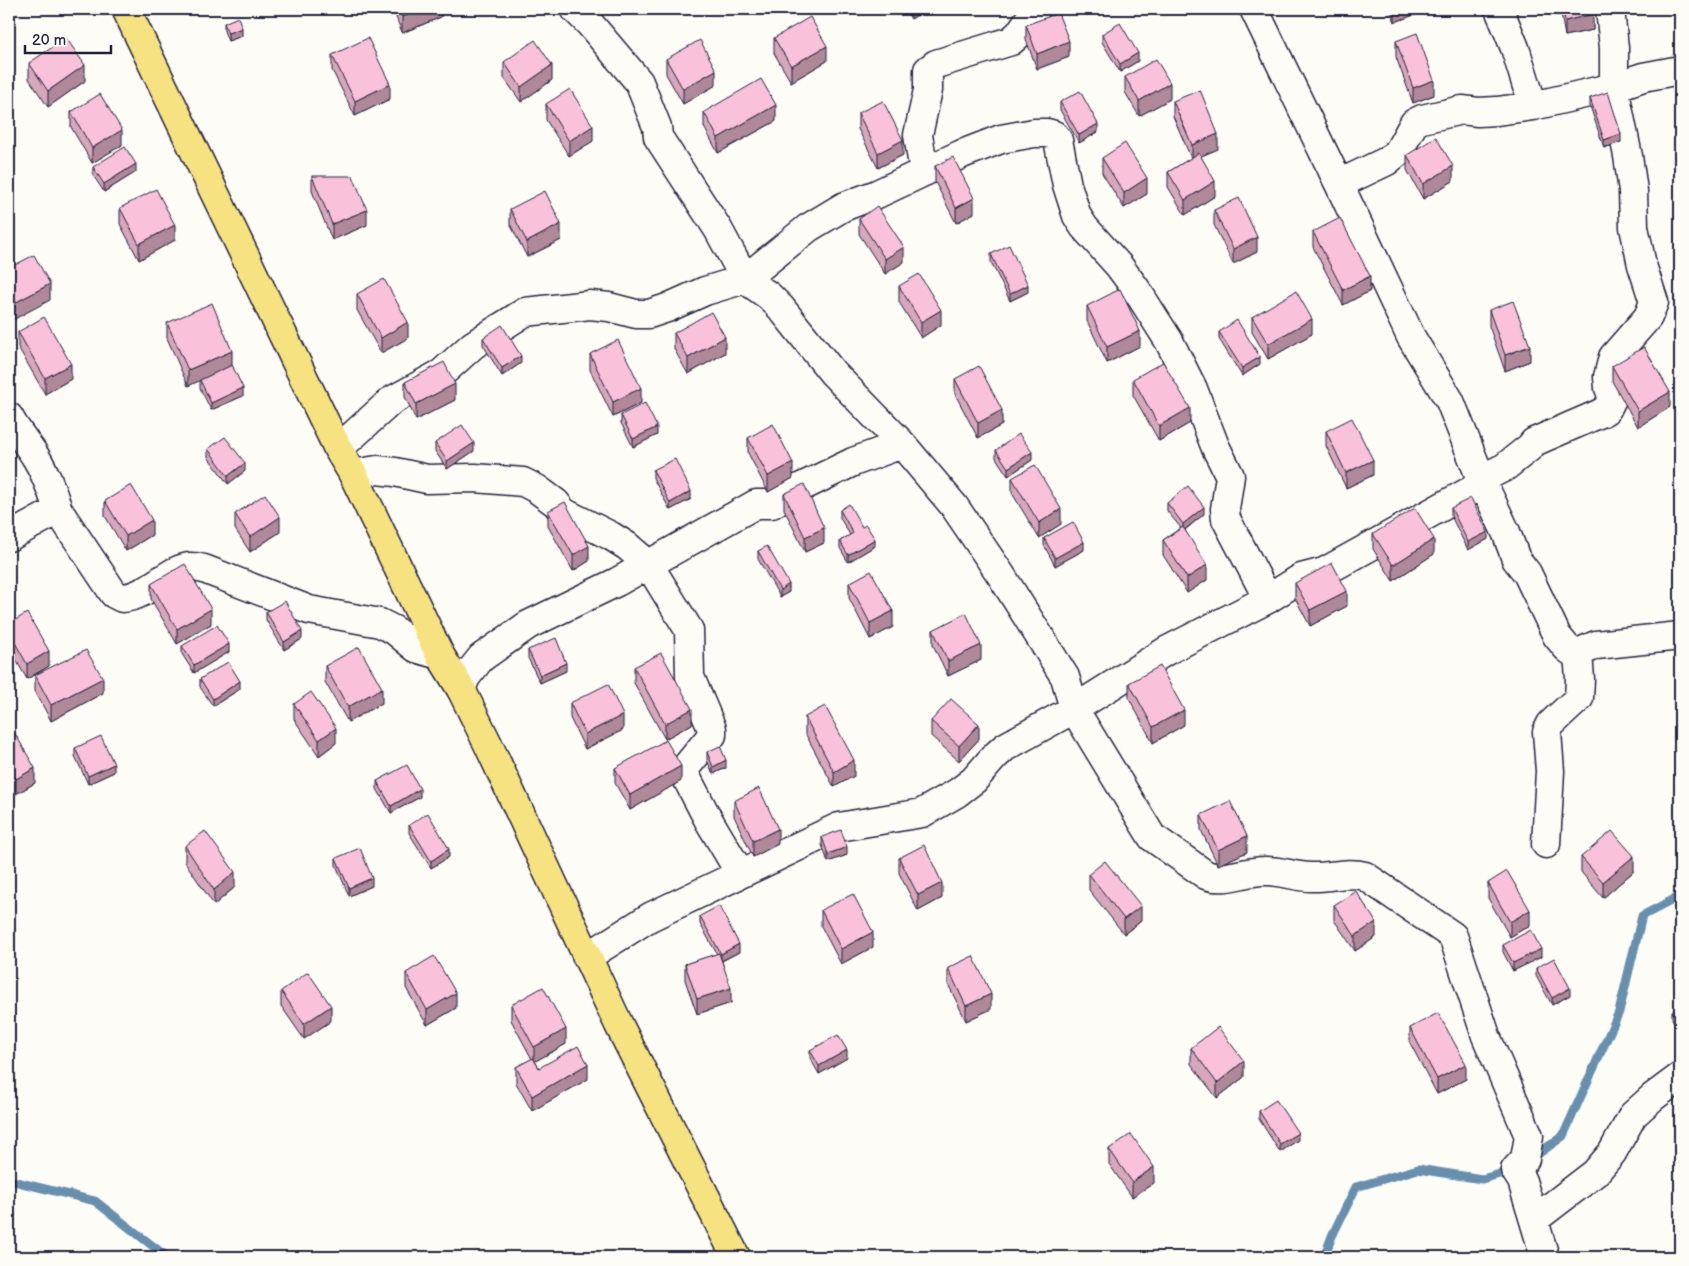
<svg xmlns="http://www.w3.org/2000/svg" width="1689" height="1266" font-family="'Balsamiq Sans',sans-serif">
	<rect width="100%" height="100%" fill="#fdfcf7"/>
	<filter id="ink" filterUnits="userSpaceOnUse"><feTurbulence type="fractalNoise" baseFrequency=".02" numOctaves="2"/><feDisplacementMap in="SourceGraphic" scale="10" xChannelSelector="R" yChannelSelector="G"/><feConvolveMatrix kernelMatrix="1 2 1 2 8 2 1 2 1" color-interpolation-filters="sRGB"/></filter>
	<g filter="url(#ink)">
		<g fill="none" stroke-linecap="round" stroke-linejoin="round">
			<path stroke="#698fae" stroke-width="9" d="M1680 313 1679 317 1680 320
				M1531 1159 1563 1136 1619 1012 1642 916 1680 896
				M9 1180 95 1201 167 1257
				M1324 1257 1332 1236 1356 1187 1418 1169 1482 1179 1514 1170"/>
			<defs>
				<path id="minor" d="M575 9 590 24 639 82 657 127 658 137 718 229 745 279 769 296 781 308 833 373 902 444 954 506 1001 575 1065 677 1074 709 1152 837 1206 875C1226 882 1244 871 1264 871 1280 870 1295 877 1311 877 1329 878 1347 871 1365 876L1453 936 1486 1036 1529 1136 1525 1159 1515 1170 1522 1181 1545 1257
					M1254 9 1339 184 1411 337 1450 401 1481 479 1506 532 1516 559 1527 573 1557 636 1567 648 1572 652 1578 653 1596 645 1680 636
					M1499 9 1515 48 1533 106
					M924 172 918 135 928 90V70L936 64 1011 41 1019 34 1036 9
					M1339 184 1387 161 1398 152 1414 123 1422 119 1462 110 1478 112 1497 111 1533 106 1614 87 1643 77 1680 70
					M9 417C16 431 27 443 35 456 46 473 52 491 58 510L9 537
					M338 449 391 401 442 373 473 345 525 312 590 305 609 307 636 314H649L667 308 705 291 745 279 808 228 843 207 877 194 962 154 1001 139 1034 133H1047L1054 135 1058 140 1067 185 1077 216 1084 227 1119 266 1136 289 1169 341 1193 389 1215 446 1230 476 1225 509 1226 519 1268 599
					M353 474 377 470 395 472 427 479 475 478 523 482 537 489 556 503 563 512 611 536 627 546 649 565 689 630 690 677 712 729V735L686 767 684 773 708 819 740 873
					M58 510 114 594 122 598C148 597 171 566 192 567 195 567 200 568 204 569L309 610 380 623 394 630 416 648 440 655
					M461 689 466 677 481 658 528 625 617 582 756 504H772L789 493 853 462 902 444
					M1546 844 1550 771 1547 732 1551 724 1579 698 1580 679 1578 653
					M587 957 650 917 839 827 922 813 957 793 974 780 994 757 1005 747 1074 709 1166 651 1268 599 1301 578 1324 572 1472 490 1481 479 1505 467 1530 447 1534 442 1601 413 1607 409 1613 397 1609 388 1608 377 1613 357 1648 317 1654 302 1642 265 1634 227 1633 191 1628 156 1614 87V48L1610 9
					M1535 1219 1595 1173 1612 1153 1633 1115 1653 1097 1680 1077"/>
				<path id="trunk" d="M126 9 338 449 353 474 440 655 461 689 488 744 619 1025 736 1257"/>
			</defs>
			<use href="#minor" stroke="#22223b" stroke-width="31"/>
			<use href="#trunk" stroke="#22223b" stroke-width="31"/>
			<use href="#minor" stroke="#fdfcf7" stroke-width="28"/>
			<use href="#trunk" stroke="#f7e281" stroke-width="28"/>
		</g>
		<path fill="#d7a7bb" stroke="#22223b" d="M393 9H441V17L402 33Z
			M905 9H927L911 19Z
			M1390 9H1430L1395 22Z
			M1560 9H1592L1593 30 1565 36Z
			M224 23 242 36 228 41 224 31Z
			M1026 25 1069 57 1037 69 1026 40Z
			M1102 34 1138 61 1120 72 1102 42Z
			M774 38 827 61 791 82 774 53Z
			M1396 41 1434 95 1413 103 1396 57Z
			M332 55 390 99 355 116 332 70Z
			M666 59 716 85 683 104 666 74Z
			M504 62 552 80 521 102 504 78Z
			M29 63 85 81 48 107 29 79Z
			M1125 77 1170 99 1139 116 1125 92Z
			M1590 98 1621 142 1604 148 1590 106Z
			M1173 101 1218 149 1201 156 1215 196 1185 215 1168 187V172L1191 158 1173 116Z
			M1060 102 1098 132 1079 143 1060 110Z
			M546 104 593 141 569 156 546 120Z
			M71 112 122 145 92 163 71 127Z
			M704 112 776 121 718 153 704 127Z
			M858 113 903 155 878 168 858 129Z
			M1407 155 1453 181 1423 199 1407 170Z
			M1102 158 1147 194 1124 208 1102 173Z
			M935 166 974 213 956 223 935 182Z
			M93 167 136 172 104 192 93 175Z
			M312 176 367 225 332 240 312 191Z
			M120 208 175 240 139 260 120 224Z
			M510 209 561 240 527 257 510 224Z
			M1214 210 1257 252 1233 264 1214 225Z
			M859 219 904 262 885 274 859 234Z
			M1313 232 1370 291 1343 305 1313 247Z
			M991 254 1028 292 1010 301 991 262Z
			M899 286 941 325 921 338 899 302Z
			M357 294 408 338 381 353 357 310Z
			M1087 306 1140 346 1107 363 1087 321Z
			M1489 310 1530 361 1505 371 1489 326Z
			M1252 317 1312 334 1268 359 1252 332Z
			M167 323 232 365 243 396 211 410 200 388V380L188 386 167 338Z
			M18 332 71 379 45 394 18 347Z
			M1219 332 1260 364 1242 376 1219 339Z
			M674 333 725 353 688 374 674 349Z
			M483 338 521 363 502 376 483 345Z
			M590 354 641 403 613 417 590 370Z
			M1612 366 1670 407 1638 427 1612 381Z
			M955 379 1002 425 978 438 955 394Z
			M1133 379 1190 423 1159 441 1133 395Z
			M405 382 455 400 416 420 405 397Z
			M621 415 657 435 633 447 621 423Z
			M1326 431 1373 475 1346 488 1326 446Z
			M748 438 793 478 768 492 748 453Z
			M435 443 474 451 447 469 435 451Z
			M208 449 245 471 228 484 208 457Z
			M996 450 1032 460 1008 476 996 458Z
			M653 470 691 499 670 510 653 478Z
			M1012 478 1061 524 1039 538 1012 493Z
			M784 494 824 543 805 552 784 509Z
			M105 501 152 535 126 551 105 516Z
			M1167 503 1204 514 1185 530 1207 580 1187 593 1163 555V540L1181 528 1167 511Z
			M1451 508 1488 539 1468 550 1451 516Z
			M840 510 862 527 875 546 848 562 840 548V541L850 535 840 518Z
			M548 511 589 561 573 571 548 526Z
			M235 514 280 532 250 552 235 529Z
			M1373 534 1434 554 1393 581 1373 549Z
			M1044 538 1084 550 1055 566 1044 545Z
			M758 551 789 592 780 597 758 559Z
			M849 583 893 627 870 639 849 598Z
			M1295 583 1347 606 1310 626 1295 598Z
			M151 584 211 624 177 644 151 599Z
			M266 612 302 639 284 650 266 620Z
			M9 624 49 666 27 679 9 648Z
			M933 630 981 660 948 676 933 645Z
			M182 646 229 652 194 673 182 654Z
			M528 650 566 671 540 683 528 658Z
			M325 666 382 703 348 722 325 682Z
			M634 667 692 724 665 739 634 683Z
			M1680 670V692L1677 687V672Z
			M35 675 103 693 51 721 35 691Z
			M200 679 240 689 213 706 200 687Z
			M1129 683 1184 725 1153 743 1129 698Z
			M570 703 623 730 585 749 570 718Z
			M294 704 336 743 319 756 294 719Z
			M805 717 854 776 834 787 805 733Z
			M931 721 979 739 959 761 931 736Z
			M9 732 35 783 16 794 9 782Z
			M75 748 114 772 88 784 75 756Z
			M707 752 726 768 713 774 707 760Z
			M615 768 681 781 630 810 615 783Z
			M377 781 420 797 391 813 377 789Z
			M734 801 778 844 753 857 734 816Z
			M1201 815 1247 852 1218 865 1201 830Z
			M409 825 449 857 431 868 409 833Z
			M822 837 847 855 828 862 822 845Z
			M185 846 235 887 214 905 185 862Z
			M1581 857 1634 871 1603 898 1581 872Z
			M336 858 372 886 349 896 336 865Z
			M899 858 942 898 918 911 899 873Z
			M1089 874 1141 921 1124 934 1089 890Z
			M1488 883 1530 925 1510 937 1488 898Z
			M1334 905 1376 937 1355 951 1334 920Z
			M821 910 873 947 841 964 821 926Z
			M700 916 739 952 722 961 731 1003 697 1014 685 980V964L717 954 700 924Z
			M1503 945 1541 957 1513 971 1503 952Z
			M948 968 991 1009 966 1021 948 984Z
			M1536 968 1570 995 1552 1005 1536 976Z
			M406 973 456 1008 427 1025 406 988Z
			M281 991 331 1021 304 1039 281 1006Z
			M511 1005 566 1044 535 1061 539 1068 588 1079 532 1111 516 1083V1067L532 1059 511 1020Z
			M1680 1006V1031L1672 1019V1011Z
			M1410 1028 1466 1079 1437 1094 1410 1043Z
			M1191 1048 1244 1077 1217 1098 1191 1064Z
			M810 1050 847 1058 819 1074 810 1058Z
			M1259 1111 1298 1140 1280 1152 1259 1119Z
			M1109 1149 1154 1183 1132 1197 1109 1164Z"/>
		<path fill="#af8899" stroke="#22223b" d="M423 9H441V17L402 33V17Z
			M915 9H927L911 19V11Z
			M1395 9H1430L1395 22Z
			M1629 9H1648L1629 13Z
			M1593 14V30L1565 36V21Z
			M242 28V36L228 41V33Z
			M1069 41V57L1037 69V54Z
			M827 46V61L791 82V66Z
			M1138 53V61L1120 72V64Z
			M85 65V81L48 107V91Z
			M552 65V80L521 102V87Z
			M716 70V85L683 104V89Z
			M1434 80V95L1413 103V88Z
			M1170 83V99L1139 116V101Z
			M390 84V99L355 116V101Z
			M776 105V121L718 153V138Z
			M1098 124V132L1079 143V135Z
			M593 126V141L569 156V141Z
			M122 130V145L92 163V148Z
			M1218 134V149L1192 160V145Z
			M1621 134V142L1604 148V140Z
			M903 140V155L878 168V153Z
			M136 164V172L104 192V184Z
			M1453 166V181L1423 199V184Z
			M1147 178V194L1124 208V193Z
			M1215 181V196L1185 215V200Z
			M974 198V213L956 223V208Z
			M367 210V225L332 240V224Z
			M561 224V240L527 257V242Z
			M175 225V240L139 260V244Z
			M1257 237V252L1233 264V249Z
			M904 247V262L885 274V259Z
			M1370 276V291L1343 305V290Z
			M50 284V300L9 322V306Z
			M1028 285V292L1010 301V294Z
			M941 310V325L921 338V322Z
			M1312 319V334L1268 359V344Z
			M408 322V338L381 353V338Z
			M1140 331V346L1107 363V347Z
			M725 337V353L688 374V358Z
			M1530 346V361L1505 371V355Z
			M232 351V366L188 386V370Z
			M521 356V363L502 376V368Z
			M1260 357V364L1242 376V368Z
			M71 364V379L45 394V378Z
			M455 384V400L416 420V404Z
			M243 388V396L211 410V403Z
			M641 388V403L613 417V402Z
			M1670 392V407L1638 427V411Z
			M1190 408V423L1159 441V426Z
			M1002 410V425L978 438V423Z
			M657 427V435L633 447V439Z
			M474 443V451L447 469V461Z
			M1032 452V460L1008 476V468Z
			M1373 460V475L1346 488V473Z
			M245 463V471L228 484V476Z
			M793 463V478L768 492V476Z
			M691 491V499L670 510V503Z
			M1204 507V514L1183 531V524Z
			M1061 509V524L1039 538V523Z
			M280 517V532L250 552V537Z
			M152 520V535L126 551V536Z
			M824 528V543L805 552V537Z
			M1488 532V539L1468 550V542Z
			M875 539V546L848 562V555Z
			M1434 539V554L1393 581V565Z
			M1084 542V550L1055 566V558Z
			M589 546V561L573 571V555Z
			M1207 565V580L1187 593V578Z
			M789 584V592L780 597V590Z
			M1347 591V606L1310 626V610Z
			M211 609V624L177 644V629Z
			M893 611V627L870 639V623Z
			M302 631V639L284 650V642Z
			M229 644V652L194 673V665Z
			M981 645V660L948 676V661Z
			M49 651V666L27 679V664Z
			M566 663V671L540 683V675Z
			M103 678V693L51 721V705Z
			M240 681V689L213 706V699Z
			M382 688V703L348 722V707Z
			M692 709V724L665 739V724Z
			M1184 710V725L1153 743V727Z
			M623 715V730L585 749V734Z
			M979 724V739L959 761V746Z
			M336 728V743L319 756V740Z
			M726 760V768L713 774V767Z
			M854 760V776L834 787V772Z
			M114 764V772L88 784V776Z
			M681 766V781L630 810V795Z
			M35 768V783L16 794V779Z
			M420 789V797L391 813V806Z
			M778 829V844L753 857V841Z
			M1247 836V852L1218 865V850Z
			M847 847V855L828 862V854Z
			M449 849V857L431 868V861Z
			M1634 856V871L1603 898V882Z
			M235 872V887L214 905V890Z
			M372 878V886L349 896V888Z
			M942 883V898L918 911V895Z
			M1141 906V921L1124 934V919Z
			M1530 910V925L1510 937V922Z
			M1376 922V937L1355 951V936Z
			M873 932V947L841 964V949Z
			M739 944V952L721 961V954Z
			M1541 949V957L1513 971V963Z
			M731 988V1003L697 1014V999Z
			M1570 988V995L1552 1005V998Z
			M456 993V1008L427 1025V1010Z
			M991 994V1009L966 1021V1006Z
			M331 1006V1021L304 1039V1024Z
			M566 1029V1044L534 1062V1047Z
			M847 1050V1058L819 1074V1066Z
			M1244 1061V1077L1217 1098V1083Z
			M588 1064V1079L532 1111V1096Z
			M1466 1064V1079L1437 1094V1079Z
			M1298 1133V1140L1280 1152V1144Z
			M1154 1167V1183L1132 1197V1182Z"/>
		<path fill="#fac2da" stroke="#22223b" d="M398 9H423L402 17Z
			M1563 9H1592L1593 14 1565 21Z
			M1058 13 1069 41 1037 54 1026 25Z
			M238 17 242 28 228 33 224 23Z
			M810 17 827 46 791 66 774 38Z
			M1120 23 1138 53 1120 64 1102 34Z
			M1417 33 1434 80 1413 88 1396 41Z
			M66 38 85 65 48 91 29 63Z
			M368 38 390 84 355 101 332 55Z
			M535 40 552 65 521 87 504 62Z
			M700 40 716 70 683 89 666 59Z
			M1156 59 1170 83 1139 101 1125 77Z
			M761 79 776 105 718 138 704 112Z
			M570 89 593 126 569 141 546 104Z
			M1200 90 1218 134 1192 145 1173 101Z
			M1080 91 1098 124 1079 135 1060 102Z
			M1608 92 1621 134 1604 140 1590 98Z
			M100 94 122 130 92 148 71 112Z
			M883 101 903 140 878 153 858 113Z
			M1436 137 1453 166 1423 184 1407 155Z
			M1125 143 1147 178 1124 193 1102 158Z
			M125 147 136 164 104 184 93 167Z
			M1199 153 1215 181 1185 200 1168 172Z
			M953 157 974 198 956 208 935 166Z
			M312 176H353L367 210 332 224Z
			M156 189 175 225 139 244 120 208Z
			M545 191 561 224 527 242 510 209Z
			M1239 198 1257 237 1233 249 1214 210Z
			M877 206 904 247 885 259 859 219Z
			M1340 218 1370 276 1343 290 1313 232Z
			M1009 245 1028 285 1010 294 991 254Z
			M34 255 50 284 9 306V268Z
			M919 274 941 310 921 322 899 286Z
			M384 279 408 322 381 338 357 294Z
			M1120 289 1140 331 1107 347 1087 306Z
			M1296 291 1312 319 1268 344 1252 317Z
			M1513 301 1530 346 1505 355 1489 310Z
			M212 303 232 351 188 370 167 323Z
			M711 312 725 337 688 358 674 333Z
			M44 317 71 364 45 378 18 332Z
			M1237 320 1260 357 1242 368 1219 332Z
			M502 325 521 356 502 368 483 338Z
			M618 340 641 388 613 402 590 354Z
			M1644 347 1670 392 1638 411 1612 366Z
			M444 362 455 384 416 404 405 382Z
			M1163 362 1190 408 1159 426 1133 379Z
			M232 365 243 388 211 403 200 380Z
			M979 366 1002 410 978 423 955 379Z
			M645 403 657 427 633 439 621 415Z
			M1352 418 1373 460 1346 473 1326 431Z
			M773 424 793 463 768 476 748 438Z
			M462 425 474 443 447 461 435 443Z
			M1019 434 1032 452 1008 468 996 450Z
			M225 437 245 463 228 476 208 449Z
			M675 459 691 491 670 503 653 470Z
			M1035 465 1061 509 1039 523 1012 478Z
			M804 484 824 528 805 537 784 494Z
			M131 485 152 520 126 536 105 501Z
			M1188 486 1204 507 1183 524 1167 503Z
			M265 494 280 517 250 537 235 514Z
			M1471 498 1488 532 1468 542 1451 508Z
			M565 502 589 546 573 555 548 511Z
			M849 504 862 527 866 525 875 539 848 555 840 541 853 533 840 510Z
			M1415 508 1434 539 1393 565 1373 534Z
			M1073 522 1084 542 1055 558 1044 538Z
			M1183 527 1207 565 1187 578 1163 540Z
			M767 546 789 584 780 590 758 551Z
			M1332 563 1347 591 1310 610 1295 583Z
			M185 564 211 609 177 629 151 584Z
			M871 571 893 611 870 623 849 583Z
			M285 601 302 631 284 642 266 612Z
			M27 613 49 651 27 664 9 632V624Z
			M966 613 981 645 948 661 933 630Z
			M217 625 229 644 194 665 182 646Z
			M556 638 566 663 540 675 528 650Z
			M359 647 382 688 348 707 325 666Z
			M86 650 103 678 51 705 35 675Z
			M661 653 692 709 665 724 634 667Z
			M228 662 240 681 213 699 200 679Z
			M1160 666 1184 710 1153 727 1129 683Z
			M1680 670V677L1677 672Z
			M608 684 623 715 585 734 570 703Z
			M311 692 336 728 319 740 294 704Z
			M951 699 979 724 959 746 931 721Z
			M825 706 854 760 834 772 805 717Z
			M13 730 35 768 16 779 9 766V732Z
			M101 736 114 764 88 776 75 748Z
			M666 740 681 766 630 795 615 768Z
			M720 746 726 760 713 767 707 752Z
			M407 765 420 789 391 806 377 781Z
			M759 788 778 829 753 841 734 801Z
			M1230 801 1247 836 1218 850 1201 815Z
			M428 813 449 849 431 861 409 825Z
			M841 830 847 847 828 854 822 837Z
			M205 831 235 872 214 890 185 846Z
			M1612 831 1634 856 1603 882 1581 857Z
			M924 845 942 883 918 895 899 858Z
			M360 848 372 878 349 888 336 858Z
			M1105 861 1141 906 1124 919 1089 874Z
			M1507 871 1530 910 1510 922 1488 883Z
			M1356 891 1376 922 1355 936 1334 905Z
			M853 894 873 932 841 949 821 910Z
			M719 906 739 944 721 954 700 916Z
			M1531 930 1541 949 1513 963 1503 945Z
			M719 953 731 988 697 999 685 964Z
			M434 956 456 993 427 1010 406 973Z
			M973 956 991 994 966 1006 948 968Z
			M1554 958 1570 988 1552 998 1536 968Z
			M308 972 331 1006 304 1024 281 991Z
			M543 987 566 1029 534 1047 511 1005Z
			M1680 1006V1023L1672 1011Z
			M1438 1013 1466 1064 1437 1079 1410 1028Z
			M1218 1027 1244 1061 1217 1083 1191 1048Z
			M838 1035 847 1050 819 1066 810 1050Z
			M578 1046 588 1064 532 1096 516 1067 533 1058 539 1068Z
			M1276 1100 1298 1133 1280 1144 1259 1111Z
			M1131 1134 1154 1167 1132 1182 1109 1149Z"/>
	</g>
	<rect width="1689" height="1266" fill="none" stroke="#fdfcf7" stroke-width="30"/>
	<rect x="15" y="15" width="1659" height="1236" fill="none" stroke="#22223b" stroke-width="2" filter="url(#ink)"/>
	<path d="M25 45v8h86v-8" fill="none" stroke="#22223b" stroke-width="2.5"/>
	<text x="32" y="45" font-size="15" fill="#22223b" stroke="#fdfcf7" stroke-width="4" paint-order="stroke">20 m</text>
</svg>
